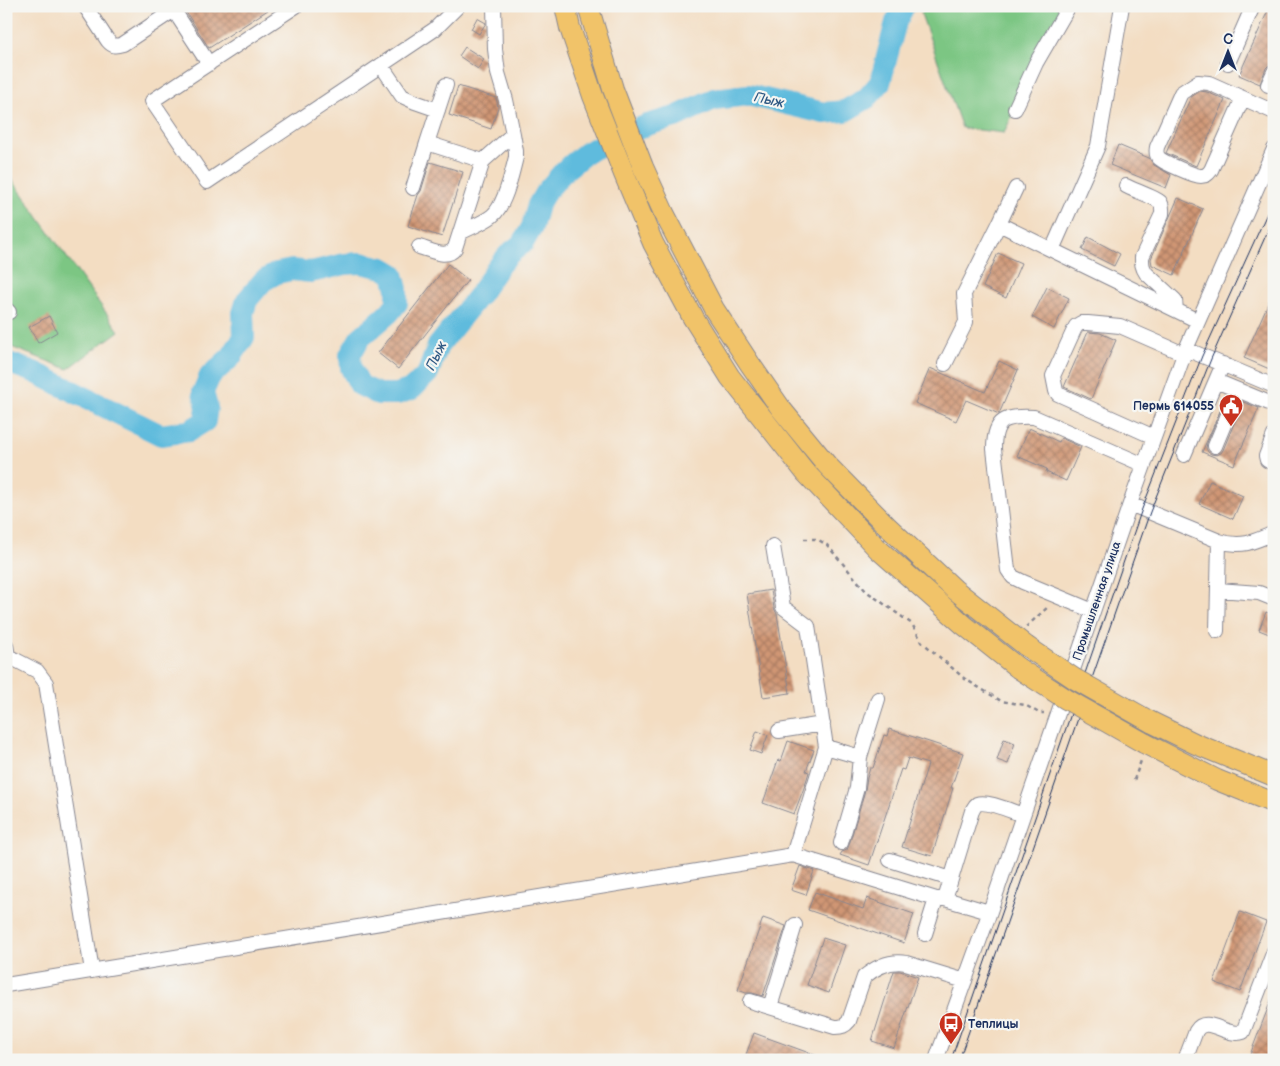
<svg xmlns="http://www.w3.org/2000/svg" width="1280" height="1066" font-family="'Balsamiq Sans',sans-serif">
	<defs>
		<pattern id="building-cross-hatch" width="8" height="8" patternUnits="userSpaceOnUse" patternTransform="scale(1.25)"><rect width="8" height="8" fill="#d09674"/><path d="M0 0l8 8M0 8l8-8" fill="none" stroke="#a87b62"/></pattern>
	</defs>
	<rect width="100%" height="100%" fill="#f6f6f2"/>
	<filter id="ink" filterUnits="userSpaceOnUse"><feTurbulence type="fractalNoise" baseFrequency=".02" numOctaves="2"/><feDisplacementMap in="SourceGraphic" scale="10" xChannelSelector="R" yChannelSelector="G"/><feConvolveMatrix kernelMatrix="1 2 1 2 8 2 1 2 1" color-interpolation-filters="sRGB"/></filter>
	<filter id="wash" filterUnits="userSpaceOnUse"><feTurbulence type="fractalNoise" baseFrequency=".0096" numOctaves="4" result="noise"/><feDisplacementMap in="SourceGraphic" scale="20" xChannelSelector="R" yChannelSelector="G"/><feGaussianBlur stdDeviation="1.12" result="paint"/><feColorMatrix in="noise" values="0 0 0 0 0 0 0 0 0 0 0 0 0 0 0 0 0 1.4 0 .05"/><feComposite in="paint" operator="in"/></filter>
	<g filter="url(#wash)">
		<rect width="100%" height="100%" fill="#f3ddc2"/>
		<path fill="#7cc683" stroke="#4c7a70" d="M925 6H1064L1004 133 962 128 921 14Z
			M6 171 119 331 68 369 6 345Z"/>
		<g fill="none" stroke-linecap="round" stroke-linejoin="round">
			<path stroke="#5fbbdd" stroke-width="22" d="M6 362 34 372 161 435 189 431 205 421 207 407 203 392 210 376 231 357 244 337 243 313 247 300 263 281 277 273 292 270 311 272 345 264 361 263 383 268 393 274 397 289V303L389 313 360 338 350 355 351 368 360 385 378 394H397L412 389 428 373 438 346 479 295 498 267 509 254 523 243 532 227 538 205 545 193 565 170 587 152 647 125 675 117 714 99 748 95 824 113 845 111 867 98 880 83 896 22 904 6"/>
		</g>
		<g id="blocks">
			<path fill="url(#building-cross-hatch)" d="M182 6H274L209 48Z
				M1270 6H1274V63L1269 65 1266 68 1260 84 1239 75Z
				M477 18 486 23 479 34 471 29Z
				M465 47 484 59 478 69 459 56Z
				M458 86 496 98 498 107 491 129 449 115Z
				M1200 91 1207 92 1225 100 1196 166 1166 153 1191 97Z
				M1118 145 1149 158 1154 165 1171 175 1166 188 1110 165Z
				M430 162 463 172 442 237 408 226 418 195 421 191Z
				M1178 198 1203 209 1174 275 1152 265 1151 259Z
				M1088 237 1120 254 1114 266 1082 250Z
				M998 253 1021 263 1006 298 983 287Z
				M448 264 468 280 398 369 378 353Z
				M1047 287 1069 298 1054 329 1032 317Z
				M1274 290V371L1244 358Z
				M49 316 57 332 38 343 29 327Z
				M1088 332 1100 333 1116 340 1091 399 1064 387Z
				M999 361 1018 370 999 414 966 400 956 421 915 403 930 368 985 392Z
				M1227 395 1207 443 1206 448 1208 452 1211 454 1217 455 1221 453 1223 450 1243 402 1259 408 1234 465 1202 452Z
				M1029 428 1059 442 1061 438 1081 447 1066 481 1046 472 1047 469 1017 456Z
				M1210 481 1243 496 1233 519 1199 504Z
				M771 590 774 608 777 614 790 693 763 697 747 594Z
				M1266 612 1274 615V636L1259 630Z
				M889 729 963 753 951 788H953L932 856 902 847 928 764 908 758 904 770 901 769 869 865 840 855 842 852 847 850 849 845 865 790 867 778 870 768H873L884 735 887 736Z
				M757 731 768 735 761 754 750 750Z
				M1004 739 1015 743 1008 764 997 760Z
				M788 741 814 750 806 771 809 772 805 785 794 814 763 803 778 760 781 761Z
				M800 866 814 871 806 895 791 890Z
				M815 892 863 909 867 898 914 914 904 943 808 910Z
				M1240 912 1266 922 1240 992 1214 982Z
				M763 918 786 926 763 996 752 993H746L738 990Z
				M823 938 845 945 829 993 807 985Z
				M894 971H900L918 977 894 1048 872 1041Z
				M1273 995H1274V1060H1248Z
				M754 1033 823 1058V1060H744Z"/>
		</g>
	</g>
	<g filter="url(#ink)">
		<use href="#blocks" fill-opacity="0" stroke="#878690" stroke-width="1"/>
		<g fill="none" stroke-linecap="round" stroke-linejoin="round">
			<defs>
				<path id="minor" d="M85 6 108 41C113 47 116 46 123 44L174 10
					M171 6 209 64
					M296 6 152 101 207 182 435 29 458 6
					M1122 6 1098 146 1052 250 1198 321
					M1228 63 1253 6
					M381 65 402 96 415 102 438 110
					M1268 85 1274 72
					M1243 98 1211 170C1208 174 1206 176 1201 176 1196 177 1163 162 1159 158 1156 155 1156 152 1157 147L1181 93 1198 82 1209 83 1274 112
					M1015 109 1036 63 1069 6
					M427 143 446 85
					M1126 186C1133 190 1155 197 1160 202 1163 206 1162 210 1162 214L1142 257C1142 264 1142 267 1146 273L1175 300 1176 310
					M413 188 427 143 483 161
					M999 224 1016 188
					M460 233C471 227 483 223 492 216 505 206 512 173 516 157V151L513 134
					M419 247C431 250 447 260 455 248L483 161 513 134 506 100 498 73 495 49 494 6
					M6 309 9 312
					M1186 349 1274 386
					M945 364 966 322 964 294 999 224 1052 250
					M1216 381 1274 405
					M1274 435 1266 456 1267 460 1274 464
					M1154 437 1058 394 1056 391 1053 376 1074 330 1076 326 1081 323H1088L1120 326 1184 354
					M1215 446 1235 398
					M1184 455 1223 364
					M1130 504 1219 541C1241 548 1254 542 1274 533
					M773 546 783 607 808 626 826 747 793 855 936 899H945L989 912
					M1218 590 1259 593 1274 599
					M1093 611 1023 582 1013 577 1008 570 994 449C994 418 1006 416 1034 417L1144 465
					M1217 631 1219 541
					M6 645 8 656 37 671 46 683 92 971
					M779 731 823 724
					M826 747 860 757 878 699
					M841 843 857 788 860 757
					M890 860 951 879
					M945 899 972 811C974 808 974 806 977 804 987 800 1013 812 1023 815
					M925 934 936 899
					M6 985 793 855
					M750 1001 835 1027C842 1027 845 1026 849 1021L864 977C876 967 890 960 906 963L965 981
					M770 1007 795 925
					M936 1060 988 917 1130 504 1186 349 1274 149
					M1185 1060 1196 1031C1206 1014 1227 1038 1243 1032L1274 951"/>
				<path id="highway" d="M565 6 570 28 593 96 624 174 653 243 693 318 730 377 806 473 878 549 964 625 1018 668
					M588 6 613 89 643 167 664 213 714 309 750 364 782 410 827 465 887 526 954 589 1026 646
					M1151 722 1196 744 1274 776
					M1144 743 1217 780 1274 803"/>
			</defs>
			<use href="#minor" stroke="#878690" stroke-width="16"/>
			<use href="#highway" stroke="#878690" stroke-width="22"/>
			<path stroke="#878690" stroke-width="2.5" stroke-dasharray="4 4" stroke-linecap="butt" d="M804 539H817L827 545 866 591 912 624 922 642 965 679 1001 701 1025 705 1039 713H1044
				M1026 627 1049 606
				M1134 780 1142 758"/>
			<use href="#minor" stroke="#fff" stroke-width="14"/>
			<use href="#highway" stroke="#f1c369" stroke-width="20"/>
			<path stroke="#1b2f5e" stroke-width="1" d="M951 1060 1142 509 1202 356 1274 198
				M959 1060 1150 512 1211 359 1274 217"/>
			<defs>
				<path id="highway-bridge" d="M1026 646 1075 679 1151 722
					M1018 668 1066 699 1144 743"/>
			</defs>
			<use href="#highway-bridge" stroke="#878690" stroke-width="22" stroke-linecap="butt"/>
			<use href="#highway-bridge" stroke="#f1c369" stroke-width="20"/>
		</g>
	</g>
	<defs>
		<symbol id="civic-pin" viewBox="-11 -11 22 30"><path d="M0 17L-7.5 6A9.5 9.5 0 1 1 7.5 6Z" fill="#c8321e" stroke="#f6f6f2"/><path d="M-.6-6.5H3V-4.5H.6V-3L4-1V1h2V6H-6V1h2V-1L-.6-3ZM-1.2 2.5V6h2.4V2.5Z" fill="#fff"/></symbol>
		<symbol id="bus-pin" viewBox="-11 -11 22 30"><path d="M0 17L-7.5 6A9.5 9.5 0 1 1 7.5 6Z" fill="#c8321e" stroke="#f6f6f2"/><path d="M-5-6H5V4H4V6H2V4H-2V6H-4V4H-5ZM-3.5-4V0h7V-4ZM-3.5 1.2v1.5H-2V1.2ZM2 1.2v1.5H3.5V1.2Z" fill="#fff"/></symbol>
	</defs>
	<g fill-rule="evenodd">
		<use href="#civic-pin" x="1217" y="392" width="28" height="38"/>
		<use href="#bus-pin" x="937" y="1010" width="28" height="38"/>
	</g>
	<g text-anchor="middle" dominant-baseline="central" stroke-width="4.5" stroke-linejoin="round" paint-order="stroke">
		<g font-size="12" font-weight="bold" fill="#1b2f5e" stroke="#f6f6f2" text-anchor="end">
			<text x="1214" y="406">Пермь 614055</text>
			<text x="968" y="1024" text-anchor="start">Теплицы</text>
		</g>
		<g font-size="12" fill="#1b2f5e" stroke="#f6f6f2">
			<text transform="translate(1097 601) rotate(-71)">Промышленная улица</text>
		</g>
		<g font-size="14" font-style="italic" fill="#2f5984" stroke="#f6f6f2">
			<text transform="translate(769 100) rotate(13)">Пыж</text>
			<text transform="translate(436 356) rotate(-64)">Пыж</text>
		</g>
	</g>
	<rect width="1280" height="1066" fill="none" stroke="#f6f6f2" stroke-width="25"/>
	<g transform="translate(1228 52)" stroke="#f6f6f2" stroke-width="4" paint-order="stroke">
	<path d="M0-4L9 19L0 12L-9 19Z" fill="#1b2f5e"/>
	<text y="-8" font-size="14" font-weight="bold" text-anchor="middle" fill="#1b2f5e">С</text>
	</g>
</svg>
